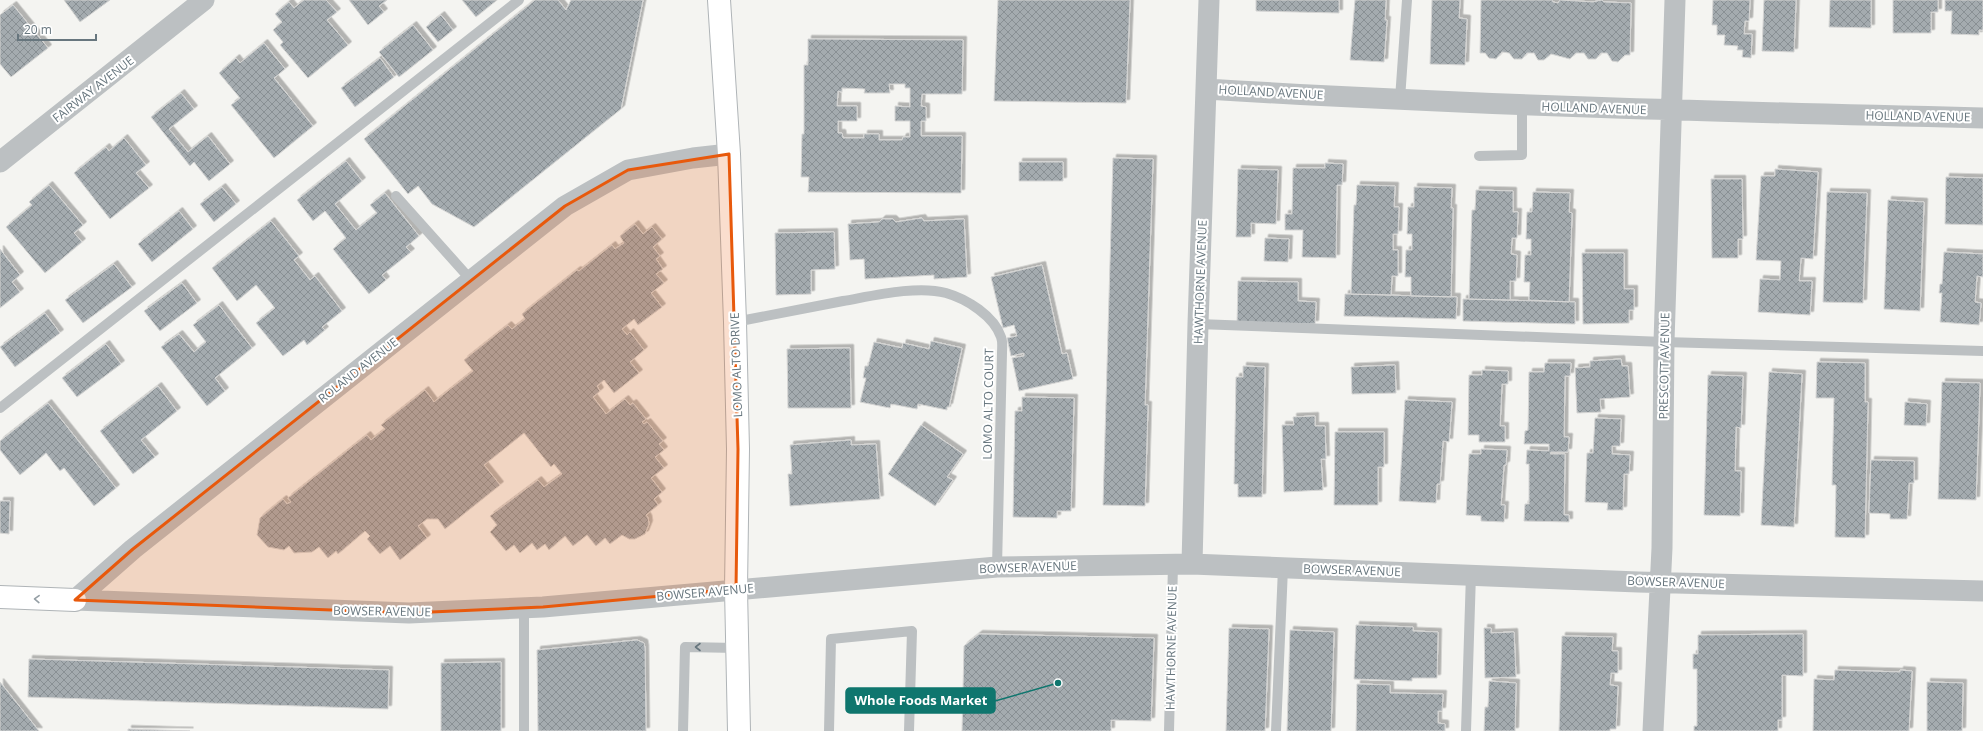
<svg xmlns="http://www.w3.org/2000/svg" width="1983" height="731" font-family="'Open Sans',sans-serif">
	<defs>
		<pattern id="building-cross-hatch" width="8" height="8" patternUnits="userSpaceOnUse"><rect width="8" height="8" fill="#a4abaf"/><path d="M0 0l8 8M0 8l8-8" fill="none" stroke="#899094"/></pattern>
		<filter id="shadow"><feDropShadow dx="3.5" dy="-3.5" stdDeviation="0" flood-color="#0004"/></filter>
	</defs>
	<rect width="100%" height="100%" fill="#f4f4f1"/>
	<path fill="url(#building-cross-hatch)" stroke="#d5d5d4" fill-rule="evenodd" filter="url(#shadow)" d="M64 0H110L80 22Z
		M304 0H326L337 12 327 20 348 45 308 78 280 45 283 42 273 30 282 22 275 14 289 2 294 8Z
		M349 0H387L379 6 384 12 368 25Z
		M462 0H497L476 17Z
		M535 0H558L566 10 571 0H643L621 109 474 227 432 204 418 186 408 194 364 139Z
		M998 0H1130L1126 103 994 101Z
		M1256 0H1339V13L1256 11Z
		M1355 0H1386L1385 20H1387L1384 62 1350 60Z
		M1432 0H1460L1459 18 1467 19 1465 65 1430 64Z
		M1481 0H1552L1553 2 1558 3 1560 0 1593 2 1602 0 1604 2 1631 3 1630 55H1625L1618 62 1612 61 1607 53H1601L1596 59H1588L1584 53H1576L1570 59 1551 54 1544 60H1538L1534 53H1527L1522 59H1514L1509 53 1502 52 1496 59 1489 58 1485 53H1480Z
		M1713 0H1750L1749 21H1745L1744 34H1752L1751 58 1742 57 1743 50H1737L1738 46 1724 45 1725 35H1717V25H1712Z
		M1764 0H1796L1794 52 1762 51Z
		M1830 0H1871V28L1829 27Z
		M1893 0H1938V12H1931V33H1893Z
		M1945 0H1983V30H1979V35L1951 34 1952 11H1945Z
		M13 5 48 48 11 77 0 64V15Z
		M441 15 453 30 438 42 426 27Z
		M413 25 433 50 399 77 379 52Z
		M808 39 963 40 962 94H922L921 106 926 107V121H921V136H962L961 193 808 192 809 177H801L802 134H804V65H808ZM889 84H905V88H910V107L895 106V121H910V137H903L902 140H879V134H864V138H843L842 133H838V121H857V106H837L838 91 842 92V88L865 89 864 93H890Z
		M264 43 285 69 274 78 313 126 274 158 231 105 240 98 219 73 236 58 240 63Z
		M380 58 394 77 355 107 341 88Z
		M181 93 194 109 169 129 188 152 208 136 230 164 209 181 194 162 190 166 151 117Z
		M124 138 146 165 136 173 149 188 110 219 74 173 106 147 109 151Z
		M1113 158 1153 159 1145 405H1148L1145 506 1103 505Z
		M346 161 362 181 335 204 356 230 377 213 370 205 385 193 419 236 406 247 411 252 382 275 386 280 369 294 333 249 346 238 325 211 313 221 297 200Z
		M1019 162H1063V181H1019Z
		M1325 163 1343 164 1342 185H1337L1336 258 1302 257 1303 230H1285V214H1292L1293 168H1325Z
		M1238 169 1278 170 1276 224 1251 223V237H1236Z
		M1775 169 1818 172 1813 259 1801 258 1799 281H1812L1810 315 1758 312 1760 279 1780 280 1781 261 1756 260 1761 176H1775Z
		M1946 177 1983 178V225L1945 224Z
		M1711 179H1742L1743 239H1738V258H1712Z
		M49 185 83 225 74 233 82 242 45 273 6 227 32 205 29 202Z
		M1357 185 1395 186 1394 207H1399L1398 234H1393V250H1398V276H1392L1391 295 1351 294 1354 205H1356Z
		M222 187 236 204 214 222 200 204Z
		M1414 187 1452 188 1451 208H1453L1451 297 1411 296V277H1405L1406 250H1412V234H1407L1408 207H1414Z
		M1476 190 1513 191V212H1518L1517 238H1512L1511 254 1517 255 1516 281H1510V300L1469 299 1472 210H1475Z
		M1533 192 1570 193 1569 212 1572 213 1569 302 1529 300 1530 282H1524L1525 255H1531V239H1526L1527 212H1532Z
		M1827 192 1867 193 1863 303 1823 302Z
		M1888 200 1924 202 1920 311 1884 309Z
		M179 211 193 229 152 262 138 244Z
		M922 218 924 221 964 219 967 277 934 279V275L865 279 864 259 850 260 848 224 879 222 882 219H893L896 222Z
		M271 221 299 256 294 260 310 280 315 276 342 311 322 327 325 330 307 345 304 340 283 356 256 323 275 308 256 285 237 301 212 268Z
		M635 224 643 234 652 227 662 239 653 247 660 256 656 259 663 269 656 274 664 283 651 293 662 307 638 325 634 319 622 329 627 335 630 332 644 350 630 362 639 373 614 393 604 380 597 386 600 391 593 397 606 414 625 399 630 405 633 403 646 419 642 422 644 424 647 422 663 441 659 444 664 450 655 457 664 468 651 478 662 492 654 499 658 505 646 515 648 518 649 524 645 534 635 539H629L622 535 610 544 605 538 596 546 587 535 573 546 565 536 549 550 545 544 537 550 532 543 520 553 514 545 506 551 490 532 497 525 490 516 538 480 544 487 562 474 554 464 551 467 524 433 484 465 500 485 445 529 438 519H427L418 526 427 538 400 560 390 546 380 554 367 539 370 536 365 531 338 554 336 551 328 558 319 547 312 552 294 553 289 546 284 550 268 547 257 535 260 518 283 499 287 504 291 502 288 498 367 435 371 440 385 429 381 425 425 390 434 402 473 371 464 360 508 325 512 329 525 319 522 314 577 270 579 271 612 245 615 249 624 243 620 236Z
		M834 232 835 269 811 270V294L776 295 775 233Z
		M1265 238 1289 239 1288 262 1264 261Z
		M0 249 20 275 12 282 20 292 0 308Z
		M1944 252 1983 254V277L1977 276 1975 302 1981 303 1979 325 1940 322 1942 293H1939L1940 284H1942Z
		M1582 253H1624V289H1634V310H1629V323L1583 324Z
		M114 264 132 287 83 323 65 300Z
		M1042 265 1062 354 1067 353 1073 379 1019 391 1012 358 1024 356V353L1011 356 1007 338 1017 336 1014 325 1003 328 991 277Z
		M1238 281 1298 282V301L1316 302 1315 324 1237 323Z
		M182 283 197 303 160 331 144 311Z
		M1345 294 1457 297 1456 319 1344 316Z
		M1463 299 1575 302V324L1463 321Z
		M219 305 252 348 215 378 225 391 207 406 161 347 179 334 194 352 206 342 193 325Z
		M45 313 60 333 15 367 0 347Z
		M931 341 962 348 949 407H947V410L918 404 917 409 891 404 890 408 860 402 866 378H863L865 366H868L874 342 902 348 903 343 929 349Z
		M106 344 121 364 77 397 62 378Z
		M850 348 851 408H788L787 349Z
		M1621 359 1622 366H1628L1630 397 1600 399 1601 412 1577 413 1575 368 1590 367V361Z
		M1817 362 1865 363V402H1868L1865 538 1835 537 1836 485H1832L1834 398H1816Z
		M1545 363H1571L1570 376H1565L1564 437H1569L1568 452H1551L1550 454H1565L1564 515H1569V522L1524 521 1525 504H1529V464H1526L1527 450 1549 451V444H1524L1525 431 1528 430 1529 372H1544Z
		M1395 365 1396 393 1352 394 1351 367Z
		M1243 366 1265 367 1262 497H1238V484H1234L1236 377H1243Z
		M1482 370 1508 371V384H1502L1500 426H1505V442H1479V435H1468L1469 375H1482Z
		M1769 372 1802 374 1794 527 1761 525Z
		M1708 375 1743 376 1741 428 1736 427 1735 471H1741L1740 516 1704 515Z
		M1942 382 1980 383 1976 500 1938 499Z
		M158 386 177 411 141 440 155 457 133 474 100 431Z
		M1022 397 1074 398 1071 511H1057V518L1013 517 1015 411H1022Z
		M1405 400 1452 402 1449 442 1443 441 1440 484H1437L1436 503 1399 501Z
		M1905 402 1927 404 1926 426 1904 425Z
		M48 403 116 488 94 506 64 468 60 471 46 453 20 475 0 450V441Z
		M1315 416V426H1325L1326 459H1321L1323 490 1284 492 1282 425H1294L1293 417Z
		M1595 418 1621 419 1620 446H1612V454L1630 455 1629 474H1624L1623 510H1607L1608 503 1585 502 1587 453H1593Z
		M921 425 963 454 947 477 953 480 935 506 888 474Z
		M1335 432H1384V467H1378V505H1334Z
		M851 440V445L876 444 880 499 790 506 788 474H792L790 445Z
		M1481 449 1507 450 1506 465H1504L1501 505H1505L1504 522 1481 521V516L1466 515 1469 454H1481Z
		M1871 460 1914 461V483H1909L1907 519H1890V514L1869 513Z
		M0 501H10L9 534 0 533Z
		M1356 625 1413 627V631L1438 632 1437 678H1412V681L1354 679Z
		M1229 628 1269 629 1265 731H1226Z
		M1484 628H1491V633L1514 632 1516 677 1485 678Z
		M1290 630 1334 632 1331 731H1287Z
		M979 634 1154 638 1151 721 1111 720V731H962L964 646Z
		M1803 634V676L1782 675V720H1778V731H1694V726H1697V669H1693V654H1698V635Z
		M1562 636 1613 637 1612 651H1618V673H1611L1610 685 1618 686 1616 729H1610V731H1559Z
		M637 640 644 643 645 648 646 731H538L537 650Z
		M29 659 389 670 388 709 28 697Z
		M501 662V731H441V663Z
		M1835 670 1900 672V670L1912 671 1909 731H1813L1814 679 1834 680Z
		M1489 681 1516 683 1515 731H1484L1485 707H1488Z
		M0 682 39 731H0Z
		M1927 682 1963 683 1962 731H1927Z
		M1357 684 1390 685V693L1443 694 1442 711H1438V723L1445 724V731H1356Z
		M128 729 190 731H128Z"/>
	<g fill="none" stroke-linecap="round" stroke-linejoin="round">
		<defs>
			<path id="secondary" d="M719 0 729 154 735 322 738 449 736 589 739 731
				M0 597 75 600"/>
		</defs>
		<use href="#secondary" stroke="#afb4b7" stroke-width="24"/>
		<path stroke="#bcc0c2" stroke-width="10" d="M1400 99 1407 0
			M1479 156 1522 155V106
			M396 196 471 280
			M735 322C771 315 807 308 843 301 872 296 917 285 946 293 967 299 994 316 1001 337 1003 342 1002 348 1002 353L997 567
			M1198 324 1664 342 1983 351
			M0 408 519 0
			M524 608V731
			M683 731 685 647 737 648
			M829 731 831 639 912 631 909 731
			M1169 731 1173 564
			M1276 731 1283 568
			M1466 731 1471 574"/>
		<path stroke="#bcc0c2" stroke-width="21" d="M1206 89C1465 105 1724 112 1983 118
			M0 162 204 0
			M1192 564 1198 324 1209 0
			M75 600 409 613 543 607 997 567 1192 564 1638 582 1983 591
			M75 600 133 549 565 206 628 170 693 158 729 154
			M1653 731 1662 548 1664 342 1675 0"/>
		<use href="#secondary" stroke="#fff" stroke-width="22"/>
	</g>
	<defs><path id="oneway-chevron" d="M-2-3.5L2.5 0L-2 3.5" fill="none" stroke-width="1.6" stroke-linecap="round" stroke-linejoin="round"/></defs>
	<use stroke="#959fa5" href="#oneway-chevron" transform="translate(37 599) rotate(-178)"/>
	<use stroke="#67767e" href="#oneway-chevron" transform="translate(698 647) rotate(-180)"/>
	<path fill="#e8590c" fill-opacity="0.2" stroke="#e8590c" stroke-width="3" stroke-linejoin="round" d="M729 154 738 449 736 589 543 607 409 613 75 600 133 549 565 206 628 170Z"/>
	<g text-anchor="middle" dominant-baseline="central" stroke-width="4" stroke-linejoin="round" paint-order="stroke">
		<g font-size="12" fill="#67767e" stroke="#fff">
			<text transform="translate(93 89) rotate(-38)">FAIRWAY AVENUE</text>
			<text transform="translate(1271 92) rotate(3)">HOLLAND AVENUE</text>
			<text transform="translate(1594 108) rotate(2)">HOLLAND AVENUE</text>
			<text transform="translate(1918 116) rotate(1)">HOLLAND AVENUE</text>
			<text transform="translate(1200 282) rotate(-88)">HAWTHORNE AVENUE</text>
			<text transform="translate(736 365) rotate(-92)">LOMO ALTO DRIVE</text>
			<text transform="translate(1664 366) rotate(-89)">PRESCOTT AVENUE</text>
			<text transform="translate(358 370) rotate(-38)">ROLAND AVENUE</text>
			<text transform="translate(988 404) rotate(-89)">LOMO ALTO COURT</text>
			<text transform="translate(1028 567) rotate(-2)">BOWSER AVENUE</text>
			<text transform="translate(1352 570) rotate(2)">BOWSER AVENUE</text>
			<text transform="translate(1676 582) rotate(2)">BOWSER AVENUE</text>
			<text transform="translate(705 592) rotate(-5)">BOWSER AVENUE</text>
			<text transform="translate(382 611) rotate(1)">BOWSER AVENUE</text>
			<text transform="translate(1171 648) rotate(-89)">HAWTHORNE AVENUE</text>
		</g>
	</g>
	<path fill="none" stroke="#0f766e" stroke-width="1.5" d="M1058 683L995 701"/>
	<circle fill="#0f766e" stroke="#fff" stroke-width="1.5" cx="1058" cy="683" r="4"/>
	<rect fill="#0f766e" stroke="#0f766e" stroke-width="1.5" x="846" y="688" width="149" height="25" rx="4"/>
	<g font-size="13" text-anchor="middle" font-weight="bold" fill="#fff">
		<text x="921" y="705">Whole Foods Market</text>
	</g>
	<path d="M18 34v6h78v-6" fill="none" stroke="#67767e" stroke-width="2"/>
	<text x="24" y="34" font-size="12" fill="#67767e" stroke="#ffffff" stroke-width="3" paint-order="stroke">20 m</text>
</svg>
